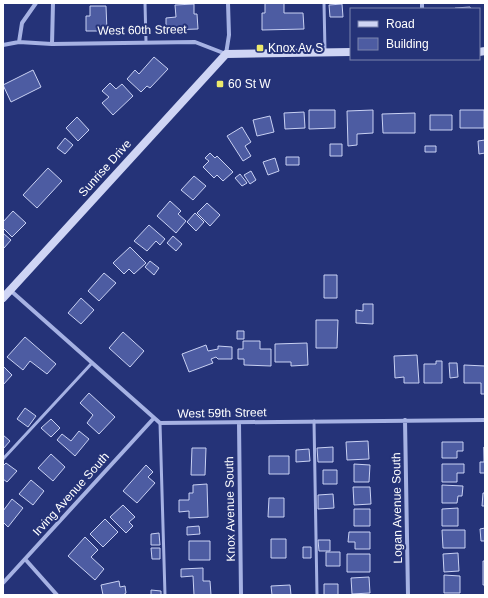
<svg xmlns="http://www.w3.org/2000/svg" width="488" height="598" font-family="Helvetica,sans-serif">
	<rect width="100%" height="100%" fill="#253378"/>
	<path fill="#4d5ca2" stroke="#c9d1f3" d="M265 3H284V13H303L304 29 262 30V13H265Z
		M194 4V14H197L198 29 166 30V18L176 17 175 5Z
		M342 4 343 17H330L329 5Z
		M90 6H106L107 31H86V16H90Z
		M470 7 471 9H455V8Z
		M154 57 168 69 150 88 147 86 141 92 127 79 135 70 139 74Z
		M33 70 41 87 11 102 3 85Z
		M110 83 116 89 122 84 133 96 113 115 102 103 109 97 102 91Z
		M309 110H335V128L309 129Z
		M373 110V133L357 134V145L348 146 347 111Z
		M460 110H484V128H460Z
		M304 112 305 128 285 129 284 113Z
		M415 113V133H383L382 114Z
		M430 115H452V130H430Z
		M270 116 274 132 257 136 253 120Z
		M77 117 89 130 78 141 66 128Z
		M242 127 251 142 245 146 251 156 243 161 227 136Z
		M65 138 73 145 65 154 57 148Z
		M485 140V153L479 154 478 141Z
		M330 144H342V156H330Z
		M425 146H436V152H425Z
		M210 153 215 158 217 156 233 172 223 181 217 175 214 178 203 167 209 161 205 158Z
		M286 157H299V165H286Z
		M275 158 279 171 268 175 263 162Z
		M48 168 62 181 37 208 23 195Z
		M251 171 256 180 250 184 244 175Z
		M240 174 247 183 242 186 235 178Z
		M194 176 206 186 193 200 181 190Z
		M170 201 181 211 178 214 186 221 176 233 157 216Z
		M207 203 220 215 210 226 197 213Z
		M13 211 26 223 12 237 3 228V222Z
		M195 213 204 222 196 231 187 222Z
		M149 225 165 239 160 245 156 241 147 251 134 241Z
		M3 233 11 240 4 248 3 247Z
		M173 236 182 244 176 251 167 243Z
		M130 247 146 263 134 274 129 269 124 274 113 263Z
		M150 261 159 268 154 275 145 267Z
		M104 273 116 283 99 301 88 291Z
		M324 275H337V298H324Z
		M81 298 94 310 81 324 68 313Z
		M363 304H373V324L356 323V310L363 311Z
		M316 320H338L337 348H316Z
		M237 331H244V339H237Z
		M123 332 144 351 130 367 109 348Z
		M25 337 56 364 47 374 30 361 23 370 7 357Z
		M243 341H260V349H271V366L244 365V359H238V349H243Z
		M307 343 308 365 291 366V362H275V344Z
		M206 345 208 351 218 349V346L232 347V359H218L216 357 211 359 213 363 189 372 182 354Z
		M417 355 419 383H404V377L395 378 394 356Z
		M436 361H442V383H424V364H436Z
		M449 363H457L458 377 450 378Z
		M464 365 485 366V394H481V383H464Z
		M3 366 12 375 3 385Z
		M89 393 115 417 99 434 87 423 93 415 80 403Z
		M25 408 36 416 28 427 17 419Z
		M51 419 60 428 51 437 41 428Z
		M79 431 89 439 75 456 57 440 62 434 71 441Z
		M3 435 10 441 3 449Z
		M368 441 369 459 347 460 346 442Z
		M442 442H463V451H457V458H442Z
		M333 447V462H318L317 448Z
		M484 447 485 473H480V462H484Z
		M192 448H206L205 475H191Z
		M309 449 310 461 296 462V450Z
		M51 454 65 467 53 481 38 468Z
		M269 456H289V474H269Z
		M6 463 17 471 7 482 3 479V466Z
		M354 464 370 465 369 482H354Z
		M442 464H464V473H457V482H442Z
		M146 465 153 472 148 477 155 483 137 503 123 491Z
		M323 470H337V484H323Z
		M31 480 44 491 33 505 19 494Z
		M207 484 208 517 189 518V511L179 512V500H189V493H193V485Z
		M442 485 463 486 462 496H458L457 503H442Z
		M353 487H370L371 504 354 505Z
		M483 493H485V506H482Z
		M333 494 334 508 318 509V495Z
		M269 498H284V517H268Z
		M12 499 23 508 8 527 3 522V511Z
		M123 505 135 517 129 522 133 526 126 533 110 517Z
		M458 508V526H442V509Z
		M354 509H370V526H354Z
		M105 519 118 532 103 547 90 534Z
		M199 526 200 534 187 535V527Z
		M485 528V541H481L480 529Z
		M442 530H465V548H443Z
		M349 532H370V549H355V542H348Z
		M159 533 160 545H151V534Z
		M85 537 98 550 91 557 104 569 95 580 68 556Z
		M271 539H286V558H271Z
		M318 540H330V551H319Z
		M189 541H210V560H189Z
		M303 547H311V558H303Z
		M151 548H160V559H152Z
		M326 552H340V566H326Z
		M458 553 459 571 444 572 443 554Z
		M347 554H370V572H347Z
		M483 561H485V585H483Z
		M203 568V581H210L211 595H194L193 576 181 577V569Z
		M444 575 460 576V593H444Z
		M369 577 370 593 352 594 351 578Z
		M119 581 120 587 125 586 126 593 123 595H103L101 585Z
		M324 584H338V595H324Z
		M290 585 291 595H272L271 586Z
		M151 590 161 591V595H151Z"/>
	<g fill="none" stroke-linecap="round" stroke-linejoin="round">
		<path stroke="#a6b2e3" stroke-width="3" d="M145 3 146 42
			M324 3 325 51
			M314 421 317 595
			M160 423 165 595
			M3 459 92 363"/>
		<path stroke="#a6b2e3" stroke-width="4" d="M422 3V9
			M19 42 22 23 36 3
			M52 44 53 3
			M3 45 19 42 52 44 195 42 226 54 229 35 228 3
			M10 290 160 423 485 420
			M405 420 408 595
			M239 423 241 595
			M25 559 57 595
			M3 583 154 418"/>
		<path stroke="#cfd5f4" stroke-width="8" d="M479 52 485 51
			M3 298 226 54 351 52"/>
	</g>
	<g fill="#edea6b" stroke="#253378" stroke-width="1.5">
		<rect x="256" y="44" width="8" height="8" rx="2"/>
		<rect x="216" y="80" width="8" height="8" rx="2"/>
	</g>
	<g text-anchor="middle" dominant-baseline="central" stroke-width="4" stroke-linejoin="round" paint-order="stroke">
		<g font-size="12" fill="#fff" stroke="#253378">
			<text transform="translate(142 30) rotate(-1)">West 60th Street</text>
			<text transform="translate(105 168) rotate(-48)">Sunrise Drive</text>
			<text transform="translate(222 413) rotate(-1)">West 59th Street</text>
			<text transform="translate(71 494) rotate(-48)">Irving Avenue South</text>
			<text transform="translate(397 508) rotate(-91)">Logan Avenue South</text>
			<text transform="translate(230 509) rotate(-91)">Knox Avenue South</text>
		</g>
		<g font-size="12" fill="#fff" stroke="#253378" text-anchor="start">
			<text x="268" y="48">Knox Av S</text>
			<text x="228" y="84">60 St W</text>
		</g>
	</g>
	<rect width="488" height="598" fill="none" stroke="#ffffff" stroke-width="8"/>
	<rect x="350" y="8" width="130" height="52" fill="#253378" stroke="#7c85ae"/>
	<rect x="358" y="21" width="20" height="6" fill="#cfd5f4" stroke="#7c85ae"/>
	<text x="386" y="28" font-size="12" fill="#ffffff">Road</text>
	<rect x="358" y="38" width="20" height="12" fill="#4d5ca2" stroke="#7c85ae"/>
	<text x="386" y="48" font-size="12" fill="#ffffff">Building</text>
</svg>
